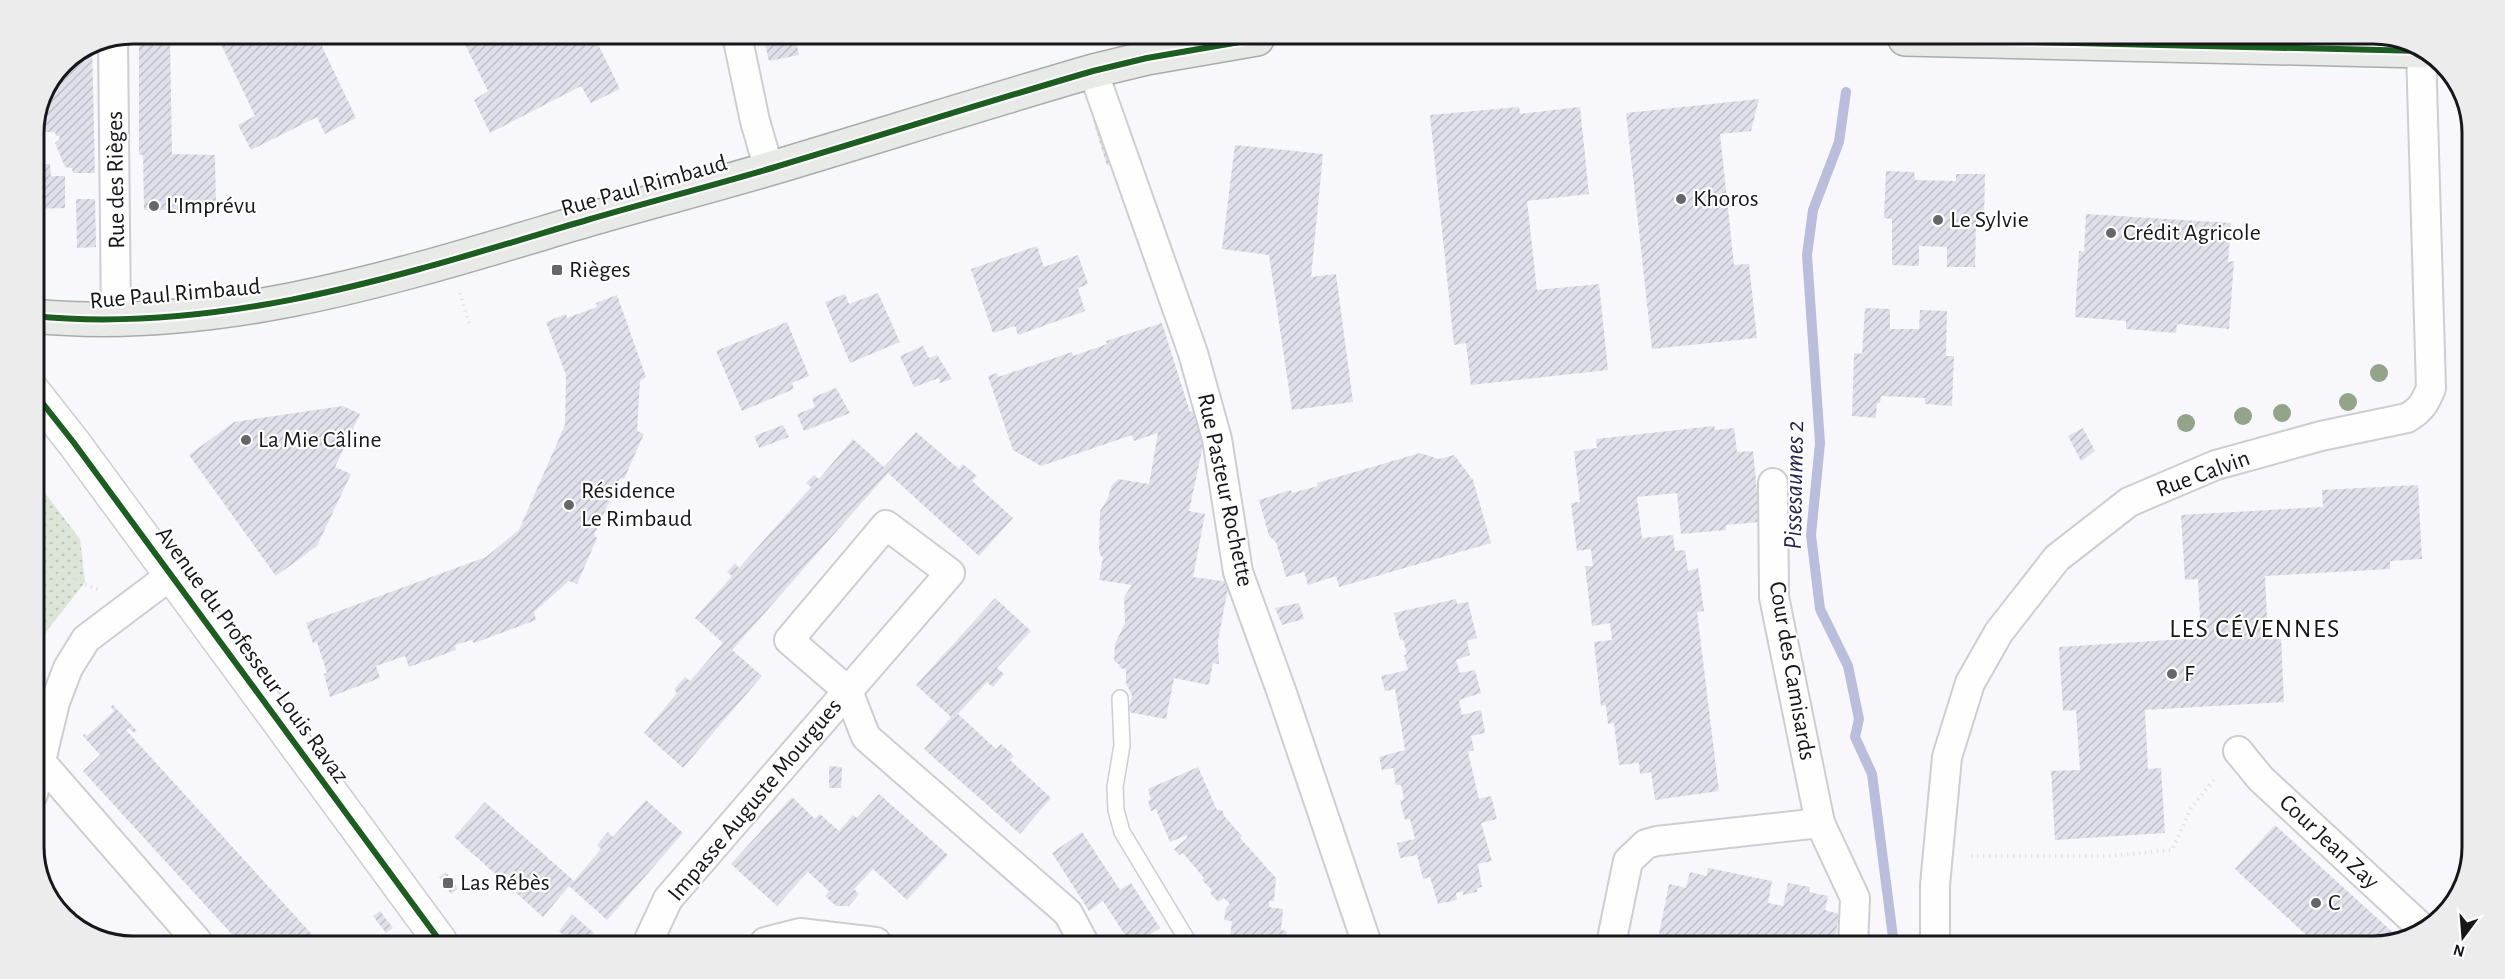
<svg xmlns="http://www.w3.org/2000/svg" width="2505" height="979" viewBox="0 0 2505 979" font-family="'Alegreya Sans',sans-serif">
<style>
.park{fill:url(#park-dots)}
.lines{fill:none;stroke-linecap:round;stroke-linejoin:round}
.stream{stroke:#bbbddc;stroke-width:10}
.building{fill:url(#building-hatch)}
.lane-casing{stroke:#cdced2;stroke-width:18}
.street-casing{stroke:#cdced2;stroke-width:32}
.secondary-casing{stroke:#cdced2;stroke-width:36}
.primary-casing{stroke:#a8ada8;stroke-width:36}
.path{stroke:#e3e3e6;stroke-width:4;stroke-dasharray:1.5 4.5;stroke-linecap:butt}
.lane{stroke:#fefeff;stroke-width:15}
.street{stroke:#fefeff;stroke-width:28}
.secondary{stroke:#fefeff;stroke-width:33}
.primary{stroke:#e8eae7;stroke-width:33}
.cycleway-casing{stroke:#fff;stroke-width:10}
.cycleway{stroke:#1b5e20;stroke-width:6}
.tree{fill:#93a488}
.poi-dot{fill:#65656a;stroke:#fff;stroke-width:2}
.labels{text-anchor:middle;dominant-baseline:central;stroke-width:4.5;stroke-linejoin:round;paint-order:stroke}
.street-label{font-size:24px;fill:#16161b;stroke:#fff}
.poi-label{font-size:24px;fill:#16161b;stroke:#fff;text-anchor:start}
.water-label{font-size:26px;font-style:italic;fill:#262357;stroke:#fff}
.neighbourhood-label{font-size:26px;letter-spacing:1.5px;fill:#16161b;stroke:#fff}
.rim{fill:none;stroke:#16161b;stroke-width:3}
</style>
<defs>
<pattern id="park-dots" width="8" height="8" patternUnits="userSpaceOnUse" patternTransform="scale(1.5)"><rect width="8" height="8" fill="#dce5d7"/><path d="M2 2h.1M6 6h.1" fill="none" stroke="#bcc4b8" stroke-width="1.8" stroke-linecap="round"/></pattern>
<pattern id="building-hatch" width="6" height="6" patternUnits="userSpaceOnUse" patternTransform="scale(1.5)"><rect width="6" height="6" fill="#e0e0eb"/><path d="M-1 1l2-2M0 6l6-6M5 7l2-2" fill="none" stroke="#bfbfc9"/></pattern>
</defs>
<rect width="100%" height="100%" fill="#f7f7fc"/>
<path class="park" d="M38,484l42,55 5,43 -52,67v-158z"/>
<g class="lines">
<path class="stream" d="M1846,92l-7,50 -26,68 -6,45 13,188 -9,92 9,74 28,57 11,53 -4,18 17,37 22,171"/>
</g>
<g class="building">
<path d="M139,40h31l2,114 43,1 1,55h-72l-1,-55h-4z"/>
<path d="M219,40h100l37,78 -31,16 -8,-17 -66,33 -13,-25 17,-9z"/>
<path d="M463,40h133l24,49 -29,14 -10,-17 -91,47 -16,-33 14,-9z"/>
<path d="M764,40h32l3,15 -30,6z"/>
<path d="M92,42l3,131h-22l-1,-5 -7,-1 -10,-24 4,-3 1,-4h-4l-1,-4h-17v-17l24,-53z"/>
<path d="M1759,99l-8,32 -31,3 14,131 15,-1 8,74 -105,11 -26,-236z"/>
<path d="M1519,107l1,7 60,-7 9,87 -62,7 10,89 62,-6 9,86 -137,15 -5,-42 -12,2 -24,-230z"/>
<path d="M1100,118l15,45 -8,3 -14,-46z"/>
<path d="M1235,145l88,9 -12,123 25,-3 17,128 -61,8 -23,-155 -47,-6z"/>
<path d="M33,164h17l1,12h14v32l-32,1z"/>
<path d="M1886,171l28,1 1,8 41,1v-7h29l-1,48 -8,-1 -1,46h-28v-20l-28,-1v20l-27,-1v-46l-8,-1z"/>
<path d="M76,199h19l1,48 -19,1z"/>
<path d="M2086,214l145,9 -3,39 6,-1 -5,68 -52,-5 -1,9 -50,-4v-8l-51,-4 4,-66 5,1z"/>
<path d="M1037,246l7,21 34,-12 10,29 -10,4 7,23 -67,24 -3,-9 -22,7 -22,-64z"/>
<path d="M878,293l22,49 -50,21 -25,-61 20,-8 4,10z"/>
<path d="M617,295l29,82 -6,4 -3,50 7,3 -20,45 -4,-1 -26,57 3,3 -20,46 -8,-3 -35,31 2,8 -62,23 -2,-3 -17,5 1,5 -47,17 -4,-11 -29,10 4,12 -50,19 -6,-23 3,-1 -10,-31 -4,1 -7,-20 180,-66 33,-27 46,-105 1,-50 -20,-53 20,-8 1,4 30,-11 -1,-4z"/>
<path d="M1865,308l25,1v20h29l1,-19 27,1 -1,45h8l-2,50 -27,-2v-6l-44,-2 -1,7h-3l-1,15 -24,-2 2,-63 8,1z"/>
<path d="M787,322l22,54 -17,7 2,6 -52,22 -26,-60z"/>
<path d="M1162,323l28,89 4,-1 10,30 -15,70 16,3 -12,63 36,5 -11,59 1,23 -6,-1 -4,22 -35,-7 -8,41 -38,-7 4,-16 -6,-13v-14l-7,-1 1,-3 -6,-4 1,-17 10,-21 -1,-26 8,-12 -33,-5 4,-23h-2l-2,-7 1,-39 7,-11 5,-15 6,-6 31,5 9,-51 -24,8 -2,-6 -91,31 -28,-16 -25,-74 9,-3 1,4 74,-25 1,4 34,-12 -1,-3z"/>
<path d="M923,346l6,12 8,-3 15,24 -12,4 -1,-5 -25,9 -14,-31z"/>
<path d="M836,388l14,25 -46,18 -7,-17 18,-7 -3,-9z"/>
<path d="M343,406l17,8 -25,53 16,7 -34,72 -41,30 -87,-121 45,-33z"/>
<path d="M783,425l6,12 -30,11 -5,-12z"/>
<path d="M1714,426l1,4 19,-2 3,24 16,-1 7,71 -34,3v5l-45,4 -4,-41 -40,4 5,41 31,-3 2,16 10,-1 3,21 10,-3 6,43 -7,1 22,179 -64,9 -4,-28 -11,2 -1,-11 -20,2 -5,-42 -6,1 -2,-19 -5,1 -7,-64 18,-2 -2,-17 -18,3 -7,-60h8l-2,-17 -14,2 -6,-48 9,-1 -6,-51 23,-3 -1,-9z"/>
<path d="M2083,428l12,23 -14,10 -13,-25z"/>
<path d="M916,432l43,37 4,-5 14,12 -5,5 41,37 -34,38 -91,-83 -156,177 30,26 -79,92 -39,-35 33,-40 -3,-4 11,-12 5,4 33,-38 -28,-25 37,-42 -5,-4 8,-9 4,5 72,-81 -5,-4 8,-8 5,4 34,-40 31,28z"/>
<path d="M1420,453l19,6 15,-4 19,25 18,63 -152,44 -3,-11 -28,9 -4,-13 -18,5 -10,-35 -7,-6 -10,-36 32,-10 1,3 26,-7 -1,-3z"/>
<path d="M2418,485l4,74 -32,2v8l-125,7 3,61 13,-1 3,66 -139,8 3,59 13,-1 4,65 -110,7 -4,-69 29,-1 -4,-60 -13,1 -4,-64 142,-9 -3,-59 -13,1 -4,-65 142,-8 -1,-17z"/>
<path d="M995,598l36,33 -34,37 7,6 -11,13 -6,-5 -29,32 38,35 5,-5 13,12 -4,4 41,38 -31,36 -96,-85 27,-32 -35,-32z"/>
<path d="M1456,599l1,5 11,-2 9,36 -10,3 3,14 -14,5 4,13 15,-3 6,23 -22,7 3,15 19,-5 4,23 -14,3 3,14 -6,2 11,47 12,-3 6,23 -16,4 11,38 -14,3 4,23 -5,1v4l-14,3v-4l-7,2 1,7 -19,4 -8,-27 -7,2 -6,-24 -17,3 -3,-15 18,-4 -5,-20 -5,1 -5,-19 4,-2 -3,-14h-5l-3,-17 -11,2 -3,-13 26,-7 -10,-61 -10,2 -4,-15 27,-6 -4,-15 3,-1 -4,-15 -3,1 -6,-27z"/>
<path d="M1299,603l5,16 -22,6 -7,-17z"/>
<path d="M113,705l24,26 -3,2 -5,-5 -3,2 192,211h-80l-155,-170 17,-16 -17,-19 1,-2 3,2 27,-25 -3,-4z"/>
<path d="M829,766l13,1 -1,21h-12z"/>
<path d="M1198,767l19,43h5l3,7 17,19 -2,2 36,40 -2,23h-5v6l14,2 -2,21 6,1 -2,12h-61l1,-6 5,1 2,-17 -8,-1 2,-12 4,-4 -6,-6 -6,4 -8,-9 2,-3 -10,-10 2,-2 -21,-25 -4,2 -5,-6 13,-11v-3l-17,7 -14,-33 -5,2 -3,-10 3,-2 -3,-10z"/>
<path d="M879,794l69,61 -41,45 -34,-31 -19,20 5,5 -10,12h-13l-11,-10 4,-5 -21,-19 -31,34 -46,-42 61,-67 23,22 5,-5 19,17 14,-16 4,3z"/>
<path d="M646,800l37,33 -76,87 -38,-34 -26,31 -89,-80 31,-35 89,79 27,-32 -4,-4 11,-13 5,5z"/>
<path d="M2275,825l48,44 75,68 -25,9h-55l-83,-77z"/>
<path d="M1082,832l38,58 11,-7 29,45 -23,15h-7l-27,-42 -14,10 -37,-58z"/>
<path d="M1708,868l64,13 -4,22 15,3 5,-23 22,4 -1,5 19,4 -3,14 14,4 -5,31 -177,-1 12,-60 17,4 4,-16 17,4z"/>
<path d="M446,872l12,17 -7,5 -12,-17z"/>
<path d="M380,911l13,17 -7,5 -13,-17z"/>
<path d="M572,914l22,19 -8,9h-15l-12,-11z"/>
</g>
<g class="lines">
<defs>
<path id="lane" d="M1120,698l2,47 -7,42 1,23 6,22 67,111"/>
<g id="street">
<path d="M113,40l3,279"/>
<path d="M738,40l17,81 14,48"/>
<path d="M1093,71l100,282 24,86 21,133 44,121 85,251"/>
<path d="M2238,751l23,28 162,150"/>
<path d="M41,762l156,179"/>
<path d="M33,794l22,-92 13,-34 18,-29 85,-64"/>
<path d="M1820,823l35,75 -2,47"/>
<path d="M648,942l20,-43 282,-326 -64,-48 -97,115 59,51 18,46 202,176 16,30"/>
<path d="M765,942l35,-9 76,9"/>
<path d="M1611,944l17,-83 18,-17 11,-3 163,-18 -46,-226 -1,-114"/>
<path d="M1935,945v-60l12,-128 23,-74 29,-51 58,-74 72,-56 87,-37 105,-29 86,-18c14,-8 18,-15 24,-30l-10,-337"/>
</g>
<path id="secondary" d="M33,391l41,52 366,498"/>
<g id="primary">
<path d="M1905,39l517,12"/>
<path d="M33,316c190,19 375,-43 554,-96 62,-18 124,-34 185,-52 107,-32 214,-66 321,-97l54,-13 110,-19"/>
</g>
</defs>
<use href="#lane" class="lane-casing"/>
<use href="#street" class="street-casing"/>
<use href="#secondary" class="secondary-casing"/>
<use href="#primary" class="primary-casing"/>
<g class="path">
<path d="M460,293l9,30"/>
<path d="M33,574l34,2 31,14"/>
<path d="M1971,856h138l63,-6 19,-42 25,-31"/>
</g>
<use href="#lane" class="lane"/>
<use href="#street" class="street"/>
<use href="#secondary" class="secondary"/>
<use href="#primary" class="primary"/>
<defs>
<g id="cycleway">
<path d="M1905,39l517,12"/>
<path d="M33,316c190,19 375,-43 554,-96 62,-18 124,-34 185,-52 107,-32 214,-66 321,-97l54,-13 110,-19"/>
<path d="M33,391l41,52 366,498"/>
</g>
</defs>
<use href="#cycleway" class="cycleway-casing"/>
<use href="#cycleway" class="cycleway"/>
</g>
<g class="tree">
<circle cx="2379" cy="373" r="9"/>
<circle cx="2348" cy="402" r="9"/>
<circle cx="2282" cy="413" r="9"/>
<circle cx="2243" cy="416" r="9"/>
<circle cx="2186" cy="423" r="9"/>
</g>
<g class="poi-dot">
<circle cx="1681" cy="199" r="6"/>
<circle cx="154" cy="206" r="6"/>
<circle cx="1938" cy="220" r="6"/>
<circle cx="2111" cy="233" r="6"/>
<rect x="551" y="264" width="12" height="12" rx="3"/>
<circle cx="246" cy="440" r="6"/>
<circle cx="569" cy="505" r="6"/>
<circle cx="2172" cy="674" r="6"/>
<rect x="442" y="877" width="12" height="12" rx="3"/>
<circle cx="2316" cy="903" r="6"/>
</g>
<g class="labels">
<g class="street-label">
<text transform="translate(116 180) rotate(-91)">Rue des Rièges</text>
<text transform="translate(644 186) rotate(-16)">Rue Paul Rimbaud</text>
<text transform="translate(175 294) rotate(-5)">Rue Paul Rimbaud</text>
<text transform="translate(2203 474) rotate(-20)">Rue Calvin</text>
<text transform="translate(1225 490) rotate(78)">Rue Pasteur Rochette</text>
<text transform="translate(252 655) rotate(54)">Avenue du Professeur Louis Ravaz</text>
<text transform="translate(1792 671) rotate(80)">Cour des Camisards</text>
<text transform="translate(755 800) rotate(-50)">Impasse Auguste Mourgues</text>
<text transform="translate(2329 842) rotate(43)">Cour Jean Zay</text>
</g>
<g class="poi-label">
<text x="1693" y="199">Khoros</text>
<text x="166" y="206">L'Imprévu</text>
<text x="1950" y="220">Le Sylvie</text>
<text x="2123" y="233">Crédit Agricole</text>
<text x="569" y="270">Rièges</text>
<text x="258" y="440">La Mie Câline</text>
<text x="581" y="491">Résidence<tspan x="581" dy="28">Le Rimbaud</tspan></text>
<text x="2184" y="674">F</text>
<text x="460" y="883">Las Rébès</text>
<text x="2328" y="903">C</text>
</g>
<g class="water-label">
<text transform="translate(1794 485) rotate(-89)">Pissesaumes 2</text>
</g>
<g class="neighbourhood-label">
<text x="2255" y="629">LES CÉVENNES</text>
</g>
</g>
<path d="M0 0H2505V979H0ZM133 44H2373A89 89 0 0 1 2462 133V847A89 89 0 0 1 2373 936H133A89 89 0 0 1 44 847V133A89 89 0 0 1 133 44Z" fill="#ececed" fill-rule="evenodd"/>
<path class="rim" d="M133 44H2373A89 89 0 0 1 2462 133V847A89 89 0 0 1 2373 936H133A89 89 0 0 1 44 847V133A89 89 0 0 1 133 44Z"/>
<g transform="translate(2463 937) rotate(196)" stroke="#ffffff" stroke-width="4.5" paint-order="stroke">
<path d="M0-4.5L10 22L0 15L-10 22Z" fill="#16161b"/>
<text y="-9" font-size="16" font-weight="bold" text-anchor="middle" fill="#16161b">N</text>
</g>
</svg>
